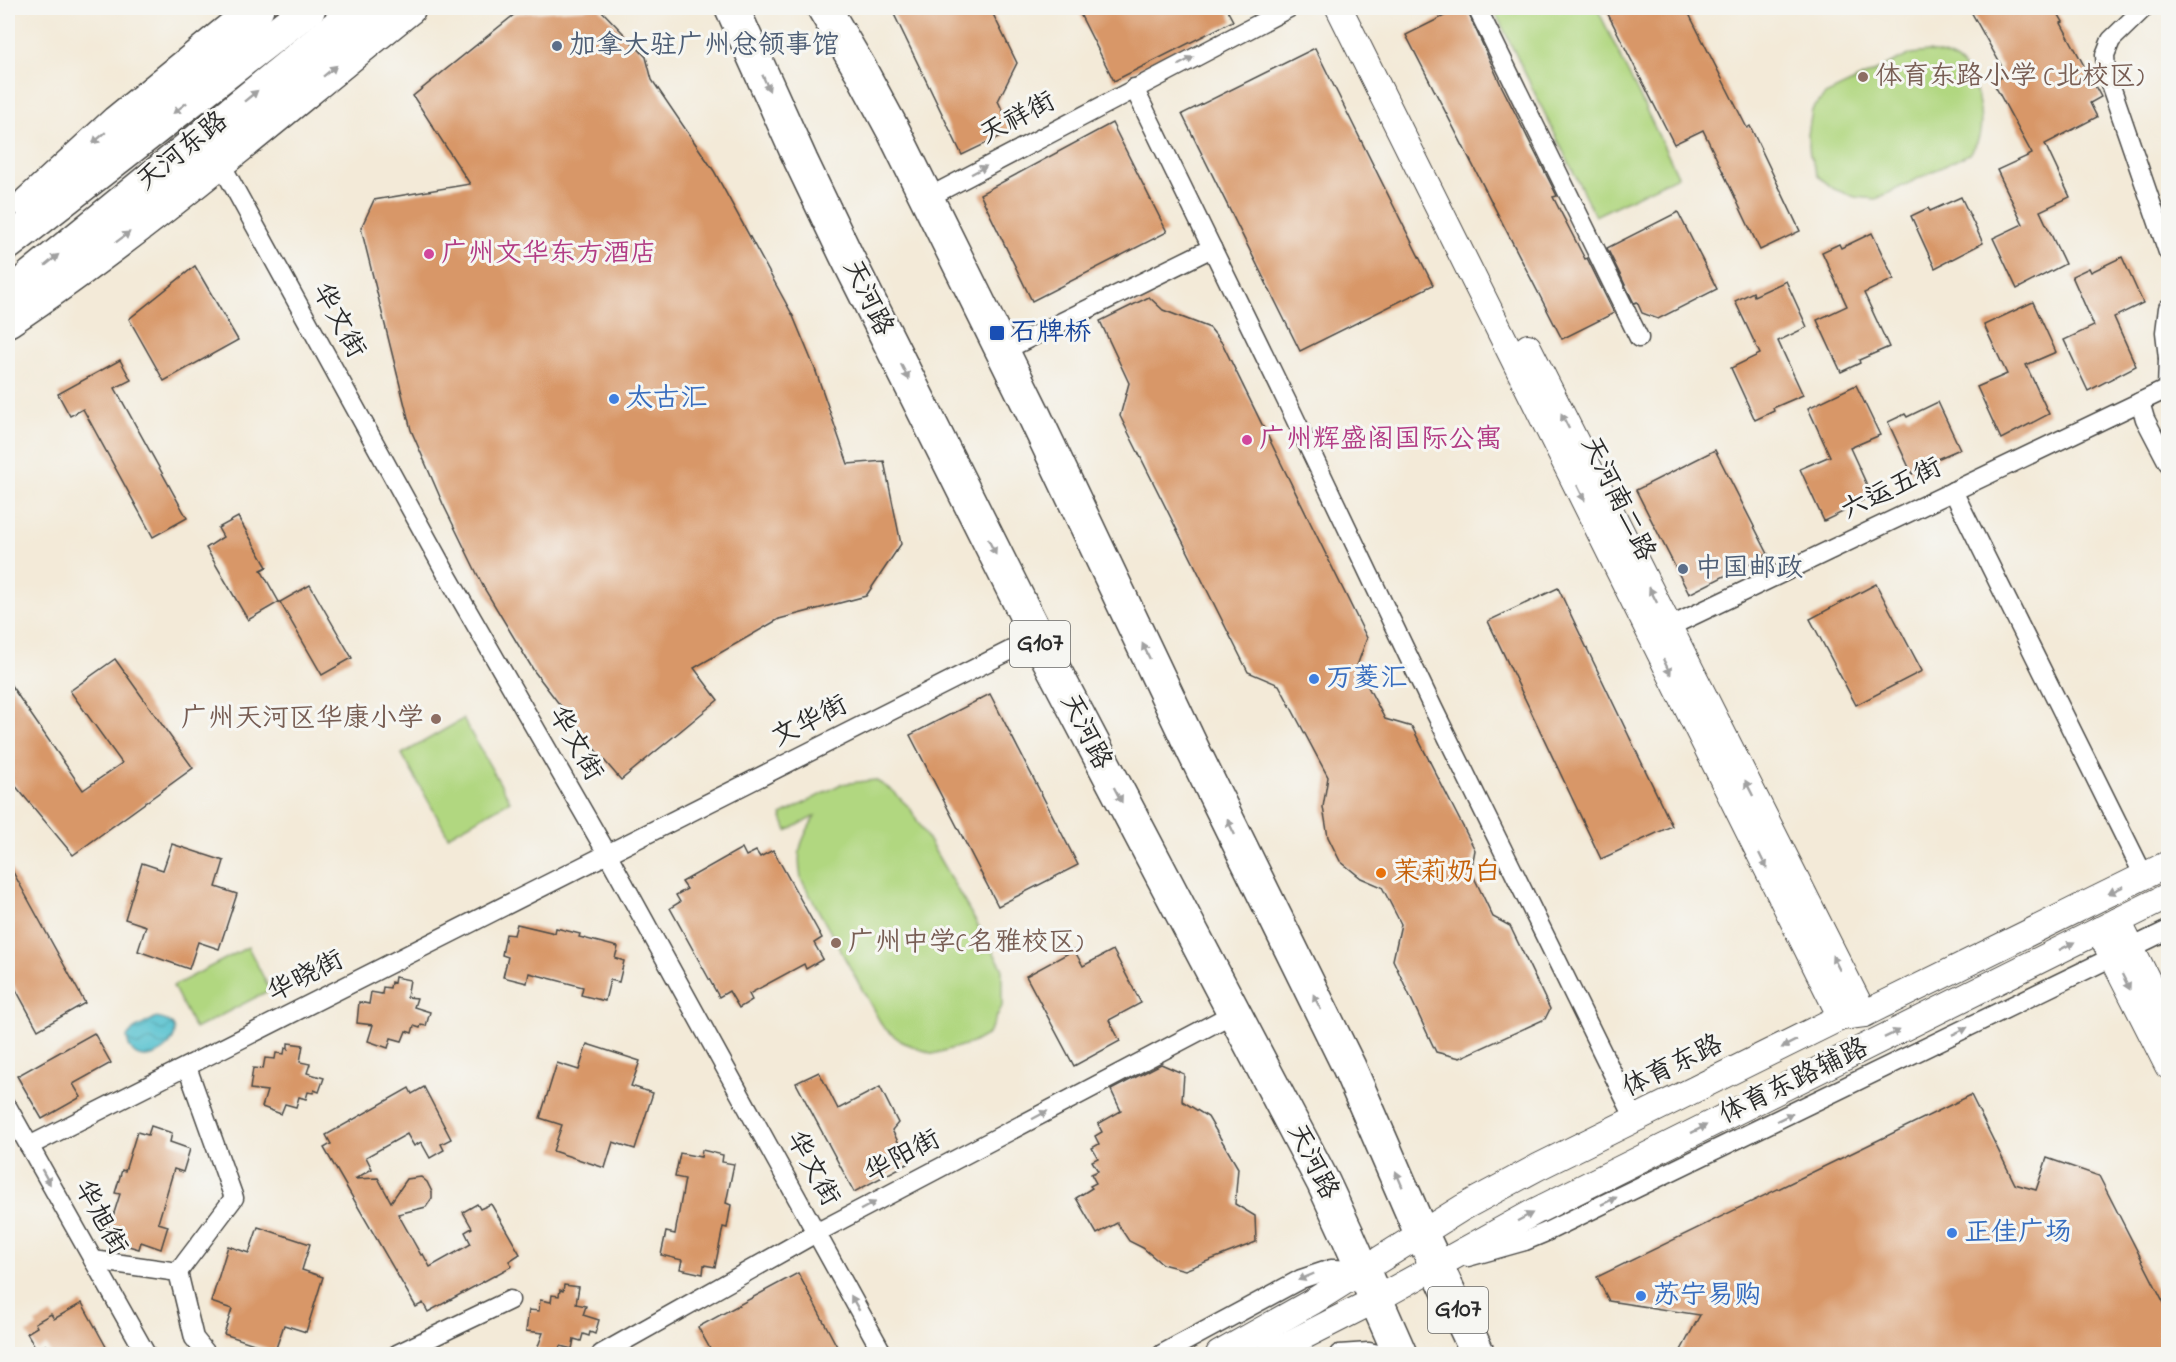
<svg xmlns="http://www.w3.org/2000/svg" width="2176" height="1362" viewBox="0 0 2176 1362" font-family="'Indie Flower','LXGW WenKai TC',sans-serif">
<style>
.green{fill:#b1d780;stroke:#6e8156;stroke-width:1.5}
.water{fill:url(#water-waves);stroke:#40767d;stroke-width:1.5}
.building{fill:#d89768}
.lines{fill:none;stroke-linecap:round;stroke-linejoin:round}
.street-casing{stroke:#494845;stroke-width:21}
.secondary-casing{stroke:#494845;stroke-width:28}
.highway-casing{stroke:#494845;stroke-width:36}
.street{stroke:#fff;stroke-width:18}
.secondary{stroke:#fff;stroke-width:26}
.highway{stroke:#fff;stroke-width:33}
.oneway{fill:#a0a0a0}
.service-dot{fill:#5c6f8a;stroke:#f6f6f2;stroke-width:2}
.education-dot{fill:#8d6e63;stroke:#f6f6f2;stroke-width:2}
.hotel-dot{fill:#d1479c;stroke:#f6f6f2;stroke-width:2}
.transit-dot{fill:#1a4fb4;stroke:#f6f6f2;stroke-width:2}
.shop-dot{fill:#3f7fe0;stroke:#f6f6f2;stroke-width:2}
.food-dot{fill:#e8710a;stroke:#f6f6f2;stroke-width:2}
.labels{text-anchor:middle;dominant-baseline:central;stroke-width:6;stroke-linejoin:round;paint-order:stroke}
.shield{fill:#f6f6f2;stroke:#686867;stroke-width:1.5}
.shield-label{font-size:26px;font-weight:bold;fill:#2b2b2b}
.service-label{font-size:27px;fill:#4e5e75;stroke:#f6f6f2;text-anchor:start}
.education-label{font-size:27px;fill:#785e54;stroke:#f6f6f2;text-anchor:start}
.street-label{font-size:27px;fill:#2b2b2b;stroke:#f6f6f2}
.hotel-label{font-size:27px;fill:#b23c85;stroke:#f6f6f2;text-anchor:start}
.transit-label{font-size:27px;fill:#164399;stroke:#f6f6f2;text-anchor:start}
.shop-label{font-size:27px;fill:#366cbe;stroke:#f6f6f2;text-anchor:start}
.food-label{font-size:27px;fill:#c56008;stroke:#f6f6f2;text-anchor:start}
</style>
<defs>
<pattern id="water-waves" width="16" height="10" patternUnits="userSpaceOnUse" patternTransform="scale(1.5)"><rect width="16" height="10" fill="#55c1cf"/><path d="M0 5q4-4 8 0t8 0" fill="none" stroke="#479da8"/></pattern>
</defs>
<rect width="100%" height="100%" fill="#f6f6f2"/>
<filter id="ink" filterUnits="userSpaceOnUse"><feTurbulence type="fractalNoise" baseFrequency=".0167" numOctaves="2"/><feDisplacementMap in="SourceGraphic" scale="12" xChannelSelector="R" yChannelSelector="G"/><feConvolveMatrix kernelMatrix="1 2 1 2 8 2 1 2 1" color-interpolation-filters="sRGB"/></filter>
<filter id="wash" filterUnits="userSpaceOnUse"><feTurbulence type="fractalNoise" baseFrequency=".008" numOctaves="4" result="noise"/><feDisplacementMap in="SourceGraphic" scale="24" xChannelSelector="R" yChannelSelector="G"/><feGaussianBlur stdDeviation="1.35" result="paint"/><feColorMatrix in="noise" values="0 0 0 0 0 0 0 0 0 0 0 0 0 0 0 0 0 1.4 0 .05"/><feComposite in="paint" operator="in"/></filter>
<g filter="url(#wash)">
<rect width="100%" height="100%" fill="#f3ead8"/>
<g class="green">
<path d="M1493,8h104l81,168 -83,40z"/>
<path d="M1928,52c10,1 19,3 27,8 21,13 32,60 22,82 -2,4 -6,8 -8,12l-93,45 -21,-2 -21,-8 -16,-13 -8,-20 -2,-21 4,-25 13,-15 86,-41z"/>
<path d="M463,719l47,82 -62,35 -46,-82z"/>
<path d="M875,780l15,9 20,19 92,159v39l-14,28 -16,9 -39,11 -31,-12 -19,-15 -82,-148c-5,-30 0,-38 14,-63l-28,15 -6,-16 60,-31z"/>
<path d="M248,947l22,43 -75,39 -22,-43z"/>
</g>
<path class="water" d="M155,1018c55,6 -21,71 -28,19l7,-8z"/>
<g id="blocks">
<g class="building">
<path d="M599,8l47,49 6,23 62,91 79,145 22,53 33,95 36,-3 17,83 -35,52 -87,23 -85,49 24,32 -97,80 -36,-42 -51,-67 -50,-83 -41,-84 -32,-74 -50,-202 13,-28 96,-16 -57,-88 102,-82z"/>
<path d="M891,8h99l27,55 -19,38 14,30 -50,24z"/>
<path d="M1077,8h149l7,13 -119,60z"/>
<path d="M1460,8h6l35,77 56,111 -4,1 32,62 2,-1 27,55 -52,26 -156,-304z"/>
<path d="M1616,8h70l61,120 3,-2 50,105 -40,19 -57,-120 -29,14 -67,-132z"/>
<path d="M1969,8h86l8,14 -2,1 40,74 -11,6 7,14 -52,27 25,53 -30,14 25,53 -48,25 -24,-51 30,-14 -26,-54 35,-16 -39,-72 11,-6 -4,-8 2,-1z"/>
<path d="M1315,48l118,237 -133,66 -118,-237z"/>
<path d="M1112,123l55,109 -135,69 -52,-107z"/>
<path d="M1961,197l22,46 -48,25 -24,-52 17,-8 2,3z"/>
<path d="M1678,212l39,77 -59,30 -16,-6 -5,-11 -3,1 -27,-55z"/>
<path d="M1872,233l22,46 -30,14 25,54 -30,13 1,3 -19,9 -24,-52 30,-14 -25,-54 17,-8 2,4z"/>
<path d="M2122,257l21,46 -29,14 22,49 -48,25 -24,-51 30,-14 -22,-50 17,-8 2,4z"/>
<path d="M195,266l43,74 -74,41 -35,-62z"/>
<path d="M1786,281l21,46 -29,14 25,54 -30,13 1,3 -19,9 -24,-52 29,-14 -25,-53 18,-9 1,4z"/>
<path d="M1149,297l14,13 47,18 12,15 145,295 -10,28 28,53 27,8 63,123 -4,21 22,46 17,9 40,83 -5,10 -85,39 -24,-6 -43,-92 8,-36 -19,-37 -21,-9 -21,-17 -12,-24 -5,-30 5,-30 -49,-92 -31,-13 -128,-256 9,-33 -29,-62z"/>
<path d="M2033,302l23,50 -30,13 23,49 -48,25 -24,-52 30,-13 -23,-49z"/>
<path d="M120,360l11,20 -16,8 72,130 -34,19 -70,-128 -13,7 -12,-22z"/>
<path d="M1856,385l24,50 -30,13 22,48 -30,14 1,2 -19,9 -24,-52 30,-13 -22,-48z"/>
<path d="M1938,402l22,47 -30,13 1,3 -19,9 -24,-52 17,-8 2,3z"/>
<path d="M1715,450l53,104 -79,40 -53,-104z"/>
<path d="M238,517l29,50 -6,3 18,32 -31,18 -42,-72 17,-11 -5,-9z"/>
<path d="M1876,584l46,87 -66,34 -46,-86z"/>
<path d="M310,585l42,73 -30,17 -42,-73z"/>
<path d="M1558,588l114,238 -71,33 -113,-238z"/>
<path d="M115,659l78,109 -120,87 -65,-78v-96l75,109 39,-27 -52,-72z"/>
<path d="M990,694l88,171 -80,41 -88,-171z"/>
<path d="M172,844l52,17 -8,26 21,7 -18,55 -21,-7 -9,27 -51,-18 8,-25 -21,-7 17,-56 21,7z"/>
<path d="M742,848l4,8 10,-5 4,6 13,-7 49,88 -8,5 9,16 -17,10 -2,-5 -55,30 3,6 -13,8 -10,-17 -10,6 -49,-89 10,-6 -4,-7 11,-6 -5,-7z"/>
<path d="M8,863l77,140 -47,27 -30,-55z"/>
<path d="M517,924l38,9 1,-5 24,6 -1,3 39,10 -3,11 9,3 -5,21 -9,-2 -5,21 -24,-6 2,-8 -54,-14 -2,10 -24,-6 5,-20 -6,-2 4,-21 8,1z"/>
<path d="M1074,950l9,16 30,-16 28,53 -32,17 11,21 -46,25 -48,-90z"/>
<path d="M395,977l15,3 -3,17 10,1 -3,9 16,5 -4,14 -5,-1 -1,3 -6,-2 -2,7 -6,-2 -4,10 -11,-3 -3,10 -20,-7 5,-16 -16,-2 2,-21 10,2 2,-12 11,2 1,-7 7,1 1,-6 3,1z"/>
<path d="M94,1033l17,30 -38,21 8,13 -39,22 -25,-43z"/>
<path d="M288,1043l15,2 -3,17 10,2 -3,9 17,5 -5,14 -5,-2 -1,3 -5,-1 -2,7 -7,-2 -3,10 -11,-3 -4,10 -19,-7 5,-16 -17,-2 3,-21 10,1 2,-11 10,1 1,-6 8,1 1,-6 3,1z"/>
<path d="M587,1044l53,17 -9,25 22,7 -18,56 -22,-7 -8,26 -52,-17 9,-26 -22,-7 17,-55 22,7z"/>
<path d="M1161,1064l23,10 -2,27 26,16 30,51 -3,36 20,12 1,26 -71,28 -23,-6 -19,-16 -14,-7 -12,-18 -20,11 -21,-36 16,-10 -2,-2 6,-3 -5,-9 7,-3 -6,-10 6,-3 -6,-10 7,-4 -4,-8 7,-4 -4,-8 23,-13 -10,-21z"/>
<path d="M819,1072l19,37 42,-22 18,36 -6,7 17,33 -55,29 -58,-109z"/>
<path d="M424,1087l27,52 -10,5 3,6 -14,8 -9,-16 -7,4 -7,-12 -41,23 6,12 -17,10 23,-1 13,24 16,-23 14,-2 6,5 5,10v6l-6,9 -28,7 23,41 2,-1 7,13 41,-23 -6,-12 7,-4 -9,-16 14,-8 3,5 11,-5 29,50 -11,7 3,5 -84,46 -5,-9 -7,4 -92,-159 7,-4 -5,-9 83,-47 3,6z"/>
<path d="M1971,1095l44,89 21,6 11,-32 52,18 70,137v41h-490l21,-39 -91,-14 -12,-24z"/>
<path d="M151,1126l21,7 -2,9 20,7 -7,23 -9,-3 -16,54 10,3 -7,23 -20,-7 -2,7 -21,-6 2,-7 -12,-4 12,-38 -5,-1 7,-23 3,1 12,-39 11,3z"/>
<path d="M702,1150l21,5 -1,7 12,2 -8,39 5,2 -4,23 -4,-1 -8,40 -11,-2 -1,9 -23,-5 2,-9 -21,-5 5,-23 9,2 10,-55 -10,-2 5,-24 21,4z"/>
<path d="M258,1227l52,17 -8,26 21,7 -17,55 -22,-7 -9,26 -51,-17 8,-25 -21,-7 17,-56 21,7z"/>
<path d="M798,1273l43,81h-128l-15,-27z"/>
<path d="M564,1285l15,2 -3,17 10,2 -3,9 16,5 -4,14 -5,-2 -1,4 -6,-2 -2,7 -7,-2 -2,10 -12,-3 -3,8h-3l-17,-5 6,-16 -17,-2 3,-21 10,1 1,-11 11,2 1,-7 7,1 1,-6 3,1z"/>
<path d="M82,1303l28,51h-59l-5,-9 -9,5 -10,-17 10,-6 -2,-4 16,-9 3,5z"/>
</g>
</g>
</g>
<g filter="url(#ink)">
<use href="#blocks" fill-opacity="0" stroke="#494845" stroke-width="1.5"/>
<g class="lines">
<defs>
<g id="street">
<path d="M1477,8l162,330"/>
<path d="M2144,8l-33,32 -6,15 1,17 62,180"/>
<path d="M1134,88l155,318 144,302 202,411"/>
<path d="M220,162l227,413 161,280 275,499"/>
<path d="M927,198l362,-190"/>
<path d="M2168,308l-3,24 3,26"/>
<path d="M1003,351l209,-103"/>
<path d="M2140,402l5,17 23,44"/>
<path d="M1953,491l191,385"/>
<path d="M1669,627l498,-238 1,-30"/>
<path d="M8,1108l138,246"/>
<path d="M29,1146l1008,-509"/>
<path d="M1468,1257l57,-16 19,-8 624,-303"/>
<path d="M93,1260l85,12 16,66 13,16"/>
<path d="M178,1272l56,-74 -47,-131"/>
<path d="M397,1354l113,-54"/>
<path d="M601,1354l215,-121 418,-220"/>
<path d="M1162,1354l139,-75 30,-10 32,1"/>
<path d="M1339,1354l30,-2 9,2"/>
</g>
<g id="secondary">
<path d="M1339,8l502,1009"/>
<path d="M1528,347l336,667"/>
<path d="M2118,921l50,101"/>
<path d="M2099,930l69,136"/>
<path d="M1219,1354l93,-52 150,-94 76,-41 303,-150 23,-3 304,-150"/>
<path d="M1269,1354l106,-54 161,-89 632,-315"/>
</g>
<g id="highway">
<path d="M732,8l69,153 45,94 191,382 286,545 25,54 52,118"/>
<path d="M824,8l36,61 34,63 139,281 160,337 156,317 72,166 57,121"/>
<path d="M29,203l88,-81 140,-114"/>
<path d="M8,243l301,-235"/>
<path d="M8,298l25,-23 327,-267"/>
<path d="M8,320c141,-94 269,-207 401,-312"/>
</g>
</defs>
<use href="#street" class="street-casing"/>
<use href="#secondary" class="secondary-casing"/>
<use href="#highway" class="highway-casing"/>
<use href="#street" class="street"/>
<use href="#secondary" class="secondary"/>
<use href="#highway" class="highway"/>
</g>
<defs><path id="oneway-solid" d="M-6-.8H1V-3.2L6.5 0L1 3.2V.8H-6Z" transform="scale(1.5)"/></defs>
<g class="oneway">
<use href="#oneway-solid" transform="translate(1186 61) rotate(-28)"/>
<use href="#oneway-solid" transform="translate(330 71) rotate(-39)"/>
<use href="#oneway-solid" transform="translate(766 83) rotate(66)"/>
<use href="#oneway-solid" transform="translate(251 96) rotate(-39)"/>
<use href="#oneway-solid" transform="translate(180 108) rotate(142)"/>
<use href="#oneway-solid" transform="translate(99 138) rotate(139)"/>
<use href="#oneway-solid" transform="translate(979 170) rotate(-28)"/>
<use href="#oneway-solid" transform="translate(123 237) rotate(-37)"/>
<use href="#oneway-solid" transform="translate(52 260) rotate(-39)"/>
<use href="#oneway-solid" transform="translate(905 372) rotate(63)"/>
<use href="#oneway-solid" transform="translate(1565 421) rotate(-117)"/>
<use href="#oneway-solid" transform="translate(1581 493) rotate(64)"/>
<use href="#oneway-solid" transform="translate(992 547) rotate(63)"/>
<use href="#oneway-solid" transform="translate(1653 595) rotate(-117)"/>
<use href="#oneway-solid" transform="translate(1146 651) rotate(-116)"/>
<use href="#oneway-solid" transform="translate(1667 667) rotate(64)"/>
<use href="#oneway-solid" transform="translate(1749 788) rotate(-117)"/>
<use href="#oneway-solid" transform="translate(1118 795) rotate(62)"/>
<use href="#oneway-solid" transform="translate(1231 827) rotate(-116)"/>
<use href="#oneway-solid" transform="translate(1763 861) rotate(64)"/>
<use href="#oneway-solid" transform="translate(2116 890) rotate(154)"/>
<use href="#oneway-solid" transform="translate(2067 946) rotate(-27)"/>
<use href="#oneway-solid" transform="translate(1836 963) rotate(-117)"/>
<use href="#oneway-solid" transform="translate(2126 982) rotate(63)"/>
<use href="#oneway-solid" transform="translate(1317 1002) rotate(-116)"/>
<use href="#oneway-solid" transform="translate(1960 1031) rotate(-26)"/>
<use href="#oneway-solid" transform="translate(1892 1034) rotate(-26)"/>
<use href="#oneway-solid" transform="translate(1789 1044) rotate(153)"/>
<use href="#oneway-solid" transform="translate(1040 1115) rotate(-28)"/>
<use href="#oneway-solid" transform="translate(1785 1117) rotate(-26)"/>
<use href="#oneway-solid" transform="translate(1699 1129) rotate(-27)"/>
<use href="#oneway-solid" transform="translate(46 1177) rotate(61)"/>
<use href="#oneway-solid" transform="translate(1399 1179) rotate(-113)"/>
<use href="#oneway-solid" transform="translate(1609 1201) rotate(-26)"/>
<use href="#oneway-solid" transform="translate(868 1206) rotate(-28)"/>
<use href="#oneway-solid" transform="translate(1525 1217) rotate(-28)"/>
<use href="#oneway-solid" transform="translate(1306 1277) rotate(157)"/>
<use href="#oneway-solid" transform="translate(855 1303) rotate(-119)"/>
</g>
</g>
<g class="service-dot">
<circle cx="557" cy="46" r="6"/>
<circle cx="1683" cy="569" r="6"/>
</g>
<g class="education-dot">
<circle cx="1863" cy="77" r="6"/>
<circle cx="436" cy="719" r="6"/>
<circle cx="836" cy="943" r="6"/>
</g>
<g class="hotel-dot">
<circle cx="429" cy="254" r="6"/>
<circle cx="1247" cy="440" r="6"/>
</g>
<rect class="transit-dot" x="989" y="325" width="16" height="16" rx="3"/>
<g class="shop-dot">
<circle cx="614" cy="399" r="6"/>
<circle cx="1314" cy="679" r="6"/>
<circle cx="1952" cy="1233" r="6"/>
<circle cx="1641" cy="1296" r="6"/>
</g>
<circle class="food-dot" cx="1381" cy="873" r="6"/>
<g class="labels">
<g class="shield">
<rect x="1010" y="621" width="60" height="46" rx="4.5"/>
<rect x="1428" y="1287" width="60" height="46" rx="4.5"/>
</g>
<g class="shield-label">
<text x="1040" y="644">G107</text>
<text x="1458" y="1310">G107</text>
</g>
<g class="service-label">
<text x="569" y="46">加拿大驻广州总领事馆</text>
<text x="1695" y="569">中国邮政</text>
</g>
<g class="education-label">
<text x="1875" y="77">体育东路小学 (北校区)</text>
<text x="424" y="719" text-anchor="end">广州天河区华康小学</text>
<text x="848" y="943">广州中学(名雅校区)</text>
</g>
<g class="street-label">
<text transform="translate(1018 119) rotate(-28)">天祥街</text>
<text transform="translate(183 152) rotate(-39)">天河东路</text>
<text transform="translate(867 298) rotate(64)">天河路</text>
<text transform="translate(338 321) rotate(61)">华文街</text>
<text transform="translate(1892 490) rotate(-26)">六运五街</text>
<text transform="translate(1617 499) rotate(64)">天河南二路</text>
<text transform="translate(810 722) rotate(-27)">文华街</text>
<text transform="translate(1085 732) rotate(63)">天河路</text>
<text transform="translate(575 744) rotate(60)">华文街</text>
<text transform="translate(306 977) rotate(-27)">华晓街</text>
<text transform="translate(1673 1067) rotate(-26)">体育东路</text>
<text transform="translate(1794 1082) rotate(-26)">体育东路辅路</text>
<text transform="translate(903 1157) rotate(-28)">华阳街</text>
<text transform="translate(1312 1162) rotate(63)">天河路</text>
<text transform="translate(812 1169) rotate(61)">华文街</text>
<text transform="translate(100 1218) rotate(61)">华旭街</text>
</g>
<g class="hotel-label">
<text x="441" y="254">广州文华东方酒店</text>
<text x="1259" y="440">广州辉盛阁国际公寓</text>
</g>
<g class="transit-label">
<text x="1010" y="333">石牌桥</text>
</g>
<g class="shop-label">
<text x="626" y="399">太古汇</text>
<text x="1326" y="679">万菱汇</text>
<text x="1964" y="1233">正佳广场</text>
<text x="1653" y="1296">苏宁易购</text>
</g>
<g class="food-label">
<text x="1393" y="873">茉莉奶白</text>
</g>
</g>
<rect width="2176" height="1362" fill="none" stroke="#f6f6f2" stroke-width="30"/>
</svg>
